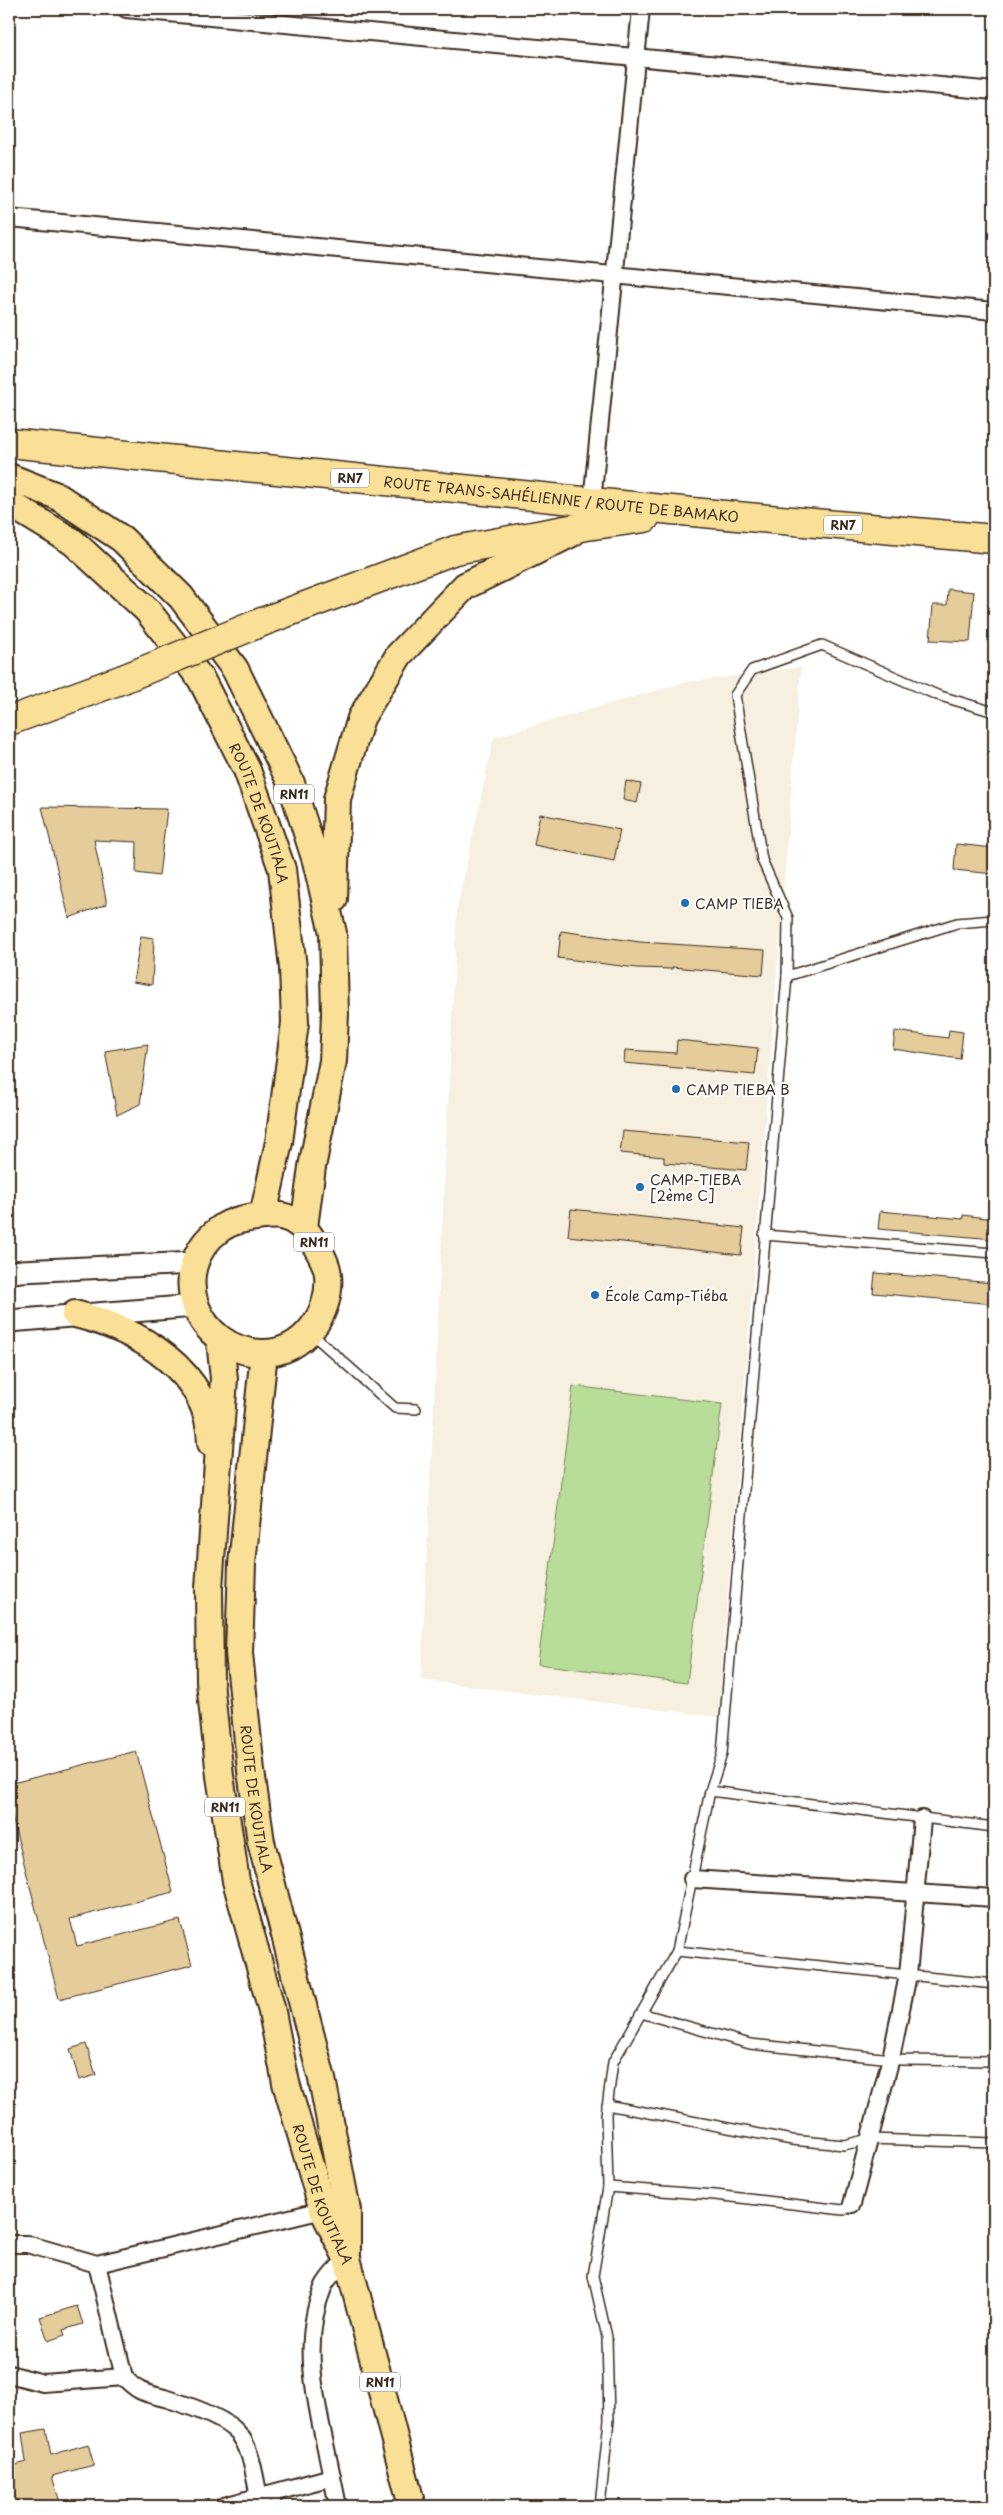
<svg xmlns="http://www.w3.org/2000/svg" width="1003" height="2515" viewBox="0 0 1003 2515" font-family="'Playpen Sans',sans-serif">
<style>
.built{fill:#f7f0e1}
.green{fill:#b8dd98;stroke:#7a845b}
.building{fill:#e4cc9b;stroke:#3b2a1e}
.lines{fill:none;stroke-linecap:round;stroke-linejoin:round}
.service-casing{stroke:#3b2a1e;stroke-width:12}
.minor-casing{stroke:#3b2a1e;stroke-width:20}
.tertiary-casing{stroke:#3b2a1e;stroke-width:25}
.primary-casing{stroke:#3b2a1e;stroke-width:30}
.trunk-casing{stroke:#3b2a1e;stroke-width:31}
.service{stroke:#fff;stroke-width:9}
.minor{stroke:#fff;stroke-width:16}
.tertiary{stroke:#fff;stroke-width:21}
.primary{stroke:#fadf96;stroke-width:26}
.trunk{stroke:#fadf96;stroke-width:28}
.trunk-bridge-casing{stroke:#3b2a1e;stroke-width:31;stroke-linecap:butt}
.trunk-bridge{stroke:#fadf96;stroke-width:28}
.poi-dot{fill:#1f6fb2;stroke:#fff;stroke-width:2}
.labels{text-anchor:middle;dominant-baseline:central;stroke-width:4;stroke-linejoin:round;paint-order:stroke}
.shield{fill:#fff;stroke:#766a62;stroke-width:1}
.shield-label{font-size:12px;font-weight:bold;fill:#3b2a1e}
.street-label{font-size:14px;fill:#3b2a1e;stroke:#fff}
.poi-label{font-size:14px;fill:#3b2a1e;stroke:#fff;text-anchor:start}
</style>
<rect width="100%" height="100%" fill="#fff"/>
<filter id="ink" filterUnits="userSpaceOnUse"><feTurbulence type="fractalNoise" baseFrequency=".02" numOctaves="2"/><feDisplacementMap in="SourceGraphic" scale="10" xChannelSelector="R" yChannelSelector="G"/><feConvolveMatrix kernelMatrix="1 2 1 2 8 2 1 2 1" color-interpolation-filters="sRGB"/></filter>
<g filter="url(#ink)">
<path class="built" d="M801,667l-83,1050 -297,-37 36,-771 37,-172 188,-54z"/>
<path class="green" d="M573,1386l149,18 -35,279 -149,-19z"/>
<g class="building">
<path d="M948,589l26,3 -4,50 -40,-2 3,-35h14z"/>
<path d="M626,781l15,3 -4,19 -14,-3z"/>
<path d="M42,807l125,2 -8,67 -23,-3 1,-31 -43,-2 13,64 -38,14z"/>
<path d="M540,814l80,16 -6,31 -80,-16z"/>
<path d="M956,844l38,4v26l-40,-4z"/>
<path d="M561,931l79,11 125,8 -2,25 -91,-8v2l-35,-1 -79,-10z"/>
<path d="M141,936l13,2 -2,47 -19,-3z"/>
<path d="M949,1030l14,2 -3,27 -67,-10 2,-18 53,7z"/>
<path d="M677,1040l81,8 -3,27 -131,-12 1,-13 51,3z"/>
<path d="M148,1044l-8,60 -23,11 -12,-64z"/>
<path d="M623,1131l126,11 -3,28 -82,-7v-6l-44,-4z"/>
<path d="M571,1209l173,19 -3,27 -173,-19z"/>
<path d="M880,1211l83,8v-4l31,4v20l-116,-10z"/>
<path d="M875,1273l119,10v21l-121,-11z"/>
<path d="M136,1751l37,141 -103,27 7,27 103,-26 12,45 -133,34 -50,-194v-21z"/>
<path d="M86,2044l10,31 -17,5 -9,-31z"/>
<path d="M77,2306l6,18 -20,6 2,5 -17,6 -8,-24z"/>
<path d="M46,2429l5,26 37,-11 6,21 -42,11 9,30h-43l-9,-31v-8l17,-5 -4,-29z"/>
</g>
<g class="lines">
<defs>
<g id="service">
<path d="M787,976l170,-53 37,-3"/>
<path d="M764,1235l230,18"/>
<path d="M311,1333l84,75 21,1"/>
<path d="M710,1791l284,36"/>
<path d="M677,1951l317,33"/>
<path d="M641,2013l109,31 151,16 93,1"/>
<path d="M607,2105l185,35 52,5 25,-6 125,4"/>
<path d="M608,2187l107,8 128,15 9,-6"/>
<path d="M274,2494l3,12"/>
<path d="M600,2506l9,-86 -2,-83 -14,-61 15,-89 -2,-72 7,-53 64,-111 33,-160 12,-37 65,-778 1,-58 -26,-58 -27,-165 17,-25 70,-25 115,50 57,17"/>
</g>
<g id="minor">
<path d="M126,9l868,82"/>
<path d="M9,218l985,93"/>
<path d="M592,502l49,-493"/>
<path d="M692,1879l302,19"/>
<path d="M852,2204l39,-146 17,-83 14,-156"/>
<path d="M9,2244h18l70,20 226,-54"/>
<path d="M97,2264l27,113c15,17 23,16 44,22 19,6 55,18 69,33 14,13 18,47 22,65"/>
<path d="M9,2374l34,9 81,-6"/>
<path d="M332,2477l6,29"/>
<path d="M224,2506l108,-29c-12,-61 -34,-129 -9,-189 4,-11 17,-21 24,-30"/>
</g>
<g id="tertiary">
<path d="M9,1273l12,-2 174,-8"/>
<path d="M9,1321l186,-15"/>
</g>
<g id="primary">
<path d="M9,477l48,19 65,43 59,58 54,72 56,114 25,78 17,72 2,81 -2,47 -21,106 -8,60"/>
<path id="s1" d="M9,503l64,39 74,68 54,69 46,91 35,99 11,99 2,55 -16,119 -16,74"/>
<path d="M334,899l3,-100 24,-81 38,-63 66,-69 107,-53"/>
<path d="M263,1216c5,0 13,-1 18,0 15,3 25,13 32,25 6,10 14,22 15,34 4,38 -25,78 -65,78 -66,-1 -99,-83 -43,-124 12,-9 27,-11 43,-13z"/>
<path d="M75,1314c61,15 135,56 136,129"/>
<path id="s2" d="M220,1340l4,39 -15,209 1,94 10,94 16,105 35,126 15,76 37,127 24,48 65,248"/>
<path id="s3" d="M264,1353l-22,211 -3,89 12,118 10,71 61,237 25,131v43"/>
</g>
<g id="trunk">
<path id="s4" d="M9,443l683,69 302,27"/>
<path d="M262,622l193,-72 132,-24 58,-8"/>
<path d="M9,721l114,-42"/>
</g>
</defs>
<use href="#service" class="service-casing"/>
<use href="#minor" class="minor-casing"/>
<use href="#tertiary" class="tertiary-casing"/>
<use href="#primary" class="primary-casing"/>
<use href="#trunk" class="trunk-casing"/>
<use href="#service" class="service"/>
<use href="#minor" class="minor"/>
<use href="#tertiary" class="tertiary"/>
<use href="#primary" class="primary"/>
<use href="#trunk" class="trunk"/>
<defs>
<path id="trunk-bridge" d="M123,679l139,-57"/>
</defs>
<use href="#trunk-bridge" class="trunk-bridge-casing"/>
<use href="#trunk-bridge" class="trunk-bridge"/>
</g>
</g>
<g class="poi-dot">
<circle cx="685" cy="903" r="5"/>
<circle cx="676" cy="1089" r="5"/>
<circle cx="640" cy="1187" r="5"/>
<circle cx="595" cy="1295" r="5"/>
</g>
<g class="labels">
<g class="shield">
<rect x="331" y="468.5" width="38" height="19" rx="4"/>
<rect x="824" y="515.5" width="38" height="19" rx="4"/>
<rect x="274" y="784.5" width="40" height="19" rx="4"/>
<rect x="294" y="1232.5" width="40" height="19" rx="4"/>
<rect x="205" y="1797.5" width="40" height="19" rx="4"/>
<rect x="360" y="2372.5" width="40" height="19" rx="4"/>
</g>
<g class="shield-label">
<text x="350" y="478">RN7</text>
<text x="843" y="525">RN7</text>
<text x="294" y="794">RN11</text>
<text x="314" y="1242">RN11</text>
<text x="225" y="1807">RN11</text>
<text x="380" y="2382">RN11</text>
</g>
<g class="street-label">
<text stroke="none"><textPath href="#s4" startOffset="555">ROUTE TRANS-SAHÉLIENNE / ROUTE DE BAMAKO</textPath></text>
<text stroke="none"><textPath href="#s1" startOffset="410">ROUTE DE KOUTIALA</textPath></text>
<text stroke="none"><textPath href="#s3" startOffset="448">ROUTE DE KOUTIALA</textPath></text>
<text stroke="none"><textPath href="#s2" startOffset="869">ROUTE DE KOUTIALA</textPath></text>
</g>
<g class="poi-label">
<text x="695" y="903">CAMP TIEBA</text>
<text x="686" y="1089">CAMP TIEBA B</text>
<text x="650" y="1179">CAMP-TIEBA<tspan x="650" dy="16">[2ème C]</tspan></text>
<text x="605" y="1295">École Camp-Tiéba</text>
</g>
</g>
<rect width="1003" height="2515" fill="none" stroke="#fff" stroke-width="30"/>
<rect x="15" y="15" width="973" height="2485" fill="none" stroke="#3b2a1e" stroke-width="2" filter="url(#ink)"/>
</svg>
